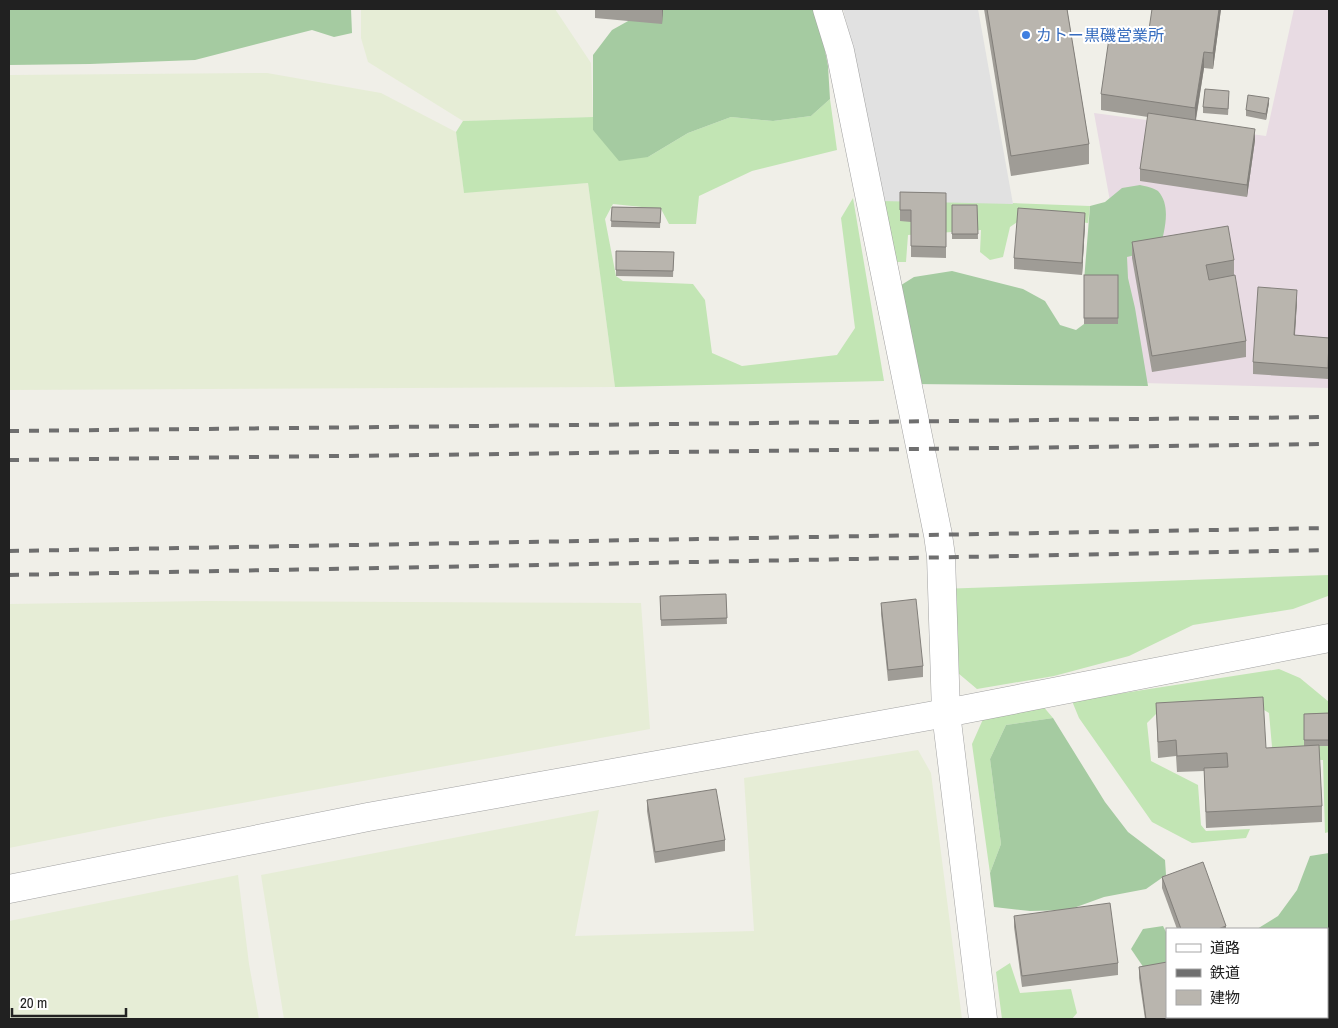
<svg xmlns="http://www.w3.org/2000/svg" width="1338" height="1028" viewBox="0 0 1338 1028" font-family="'Archivo Narrow','Noto Sans JP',sans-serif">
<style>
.industrial{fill:#e8dbe3}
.farmland{fill:#e6edd6}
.grass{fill:#c2e5b4}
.forest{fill:#a5cba1}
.parking{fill:#e1e1e1}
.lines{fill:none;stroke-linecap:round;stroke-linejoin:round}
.minor-casing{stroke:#a2a2a2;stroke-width:29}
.minor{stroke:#fff;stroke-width:28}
.rail{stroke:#6f6f6f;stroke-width:4;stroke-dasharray:10 10;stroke-linecap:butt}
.wall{fill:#9f9c96}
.shaded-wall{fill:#827f7a}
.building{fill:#b9b5ae;stroke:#827f7a}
.shop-dot{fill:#3f7fe0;stroke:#fff;stroke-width:2}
.labels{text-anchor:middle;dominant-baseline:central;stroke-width:4;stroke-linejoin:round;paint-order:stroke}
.shop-label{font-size:16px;fill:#366cbe;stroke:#fff;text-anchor:start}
</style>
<rect width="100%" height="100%" fill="#f0efe8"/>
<path class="industrial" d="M1294,9h35v379l-186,-5 -49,-270 172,23z"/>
<g class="farmland">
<path d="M361,9h194l36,54 2,54 -130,4 -95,-59 -7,-24z"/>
<path d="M267,73l114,20 75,39 8,60 124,-9 27,204 -606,3v-315z"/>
<path d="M206,601l435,2 9,126 -491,89 -150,30v-244z"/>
<path d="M918,750l13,23 31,246h-678l-23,-144 338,-65 -24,126 179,-5 -10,-153z"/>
<path d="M238,875l11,89 10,55h-250v-98z"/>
</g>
<g class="grass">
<path d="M830,99l7,51 -85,21 -53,25 -3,28h-27l-8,-15 -48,-5 -8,15 11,57 7,5 70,3 12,16 7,53 30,13 95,-11 18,-27 -14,-110 12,-20 31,183 -269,6 -27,-204 -124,10 -8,-61 7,-11 130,-4v13l55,27 40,-24 43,-16 42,4 38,-5z"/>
<path d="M881,198l209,8 -2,17 -62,-7 -16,11 -7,30 -13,3 -10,-8 1,-22 -73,5 -2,27h-13z"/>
<path d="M1329,575l-1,21 -35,13 -100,16 -64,31 -75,20 -77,13 -25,-21 -12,-79z"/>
<path d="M1279,669l21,9 29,24v17l-25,1v26h25v86l-4,1 -2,-73 -50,-2 -4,-45 -10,-6 -101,5 -11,11 4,38 47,24 3,40 5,6 44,-2 -4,9 -54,5 -40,-21 -73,-104 -7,-17z"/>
<path d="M1042,705l11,13 -47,7 -16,34 11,85 -11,29 -18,-129 12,-27z"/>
<path d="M1010,963l10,30 51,-4 6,24 -5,6h-70l-6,-47z"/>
</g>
<g class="forest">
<path d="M9,9h342l1,24 -18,4 -22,-7 -117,30 -105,4 -81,1z"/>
<path d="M645,9h172l11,57 2,33 -19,17 -38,5 -42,-4 -43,16 -40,24 -29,4 -26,-31v-75l19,-25 34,-19z"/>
<path d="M1140,185c5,1 14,3 18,6 14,15 6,41 2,58l-33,8 1,21 7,30 13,78 -237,-2 -13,-97 16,-10 38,-6 71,18 22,12 15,24 16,5 8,-6h34v-43h-34l6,-75 15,-4 17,-14z"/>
<path d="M1053,718l52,84 23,30 37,28 1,15 -20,14 -42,8 -36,13 -38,1 -36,-4 -4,-34 11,-29 -11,-85 16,-34z"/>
<path d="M1329,853v121l-2,2v-47h-70l21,-13 19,-26 13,-34z"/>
<path d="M1163,926l4,8v44l-21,-7 -15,-22 12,-20z"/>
<path d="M1180,1017h118l-1,2h-116z"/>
</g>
<path class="parking" d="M843,9h135l35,195 -132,-3 -23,-131z"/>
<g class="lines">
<defs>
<g id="minor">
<path d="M827,9l13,42 98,484 3,21 5,157 37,306"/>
<path d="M9,889l359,-72 578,-104 383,-75"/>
</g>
</defs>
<use href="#minor" class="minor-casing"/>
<use href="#minor" class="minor"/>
<g class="rail">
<path d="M9,431l1320,-14"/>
<path d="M9,460l1320,-16"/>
<path d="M9,551l1320,-23"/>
<path d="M9,575l1320,-25"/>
</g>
</g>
<g class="wall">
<path d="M595,9h68l-1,15 -67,-6z"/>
<path d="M984,9h83l22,135v20l-78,12z"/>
<path d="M1221,9l-8,60 -9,-1 -8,52 59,20 -8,57 -107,-16v-12l8,-52 -47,-7v-16l46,-51z"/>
<path d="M1229,97l-1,18 -25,-2v-6z"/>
<path d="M1269,103l-3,17 -20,-4v-6z"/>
<path d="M900,192l46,1v65l-35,-1v-35l-11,-1z"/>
<path d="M952,205h25l1,34h-26z"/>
<path d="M612,207l49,1 -1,20 -49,-1z"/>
<path d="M1085,225l-3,50 -68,-6v-11z"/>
<path d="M1132,242l102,18v16l12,65v16l-94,15 -20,-114z"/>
<path d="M616,251l58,1 -1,25 -57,-1z"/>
<rect x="1084" y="275" width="34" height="49"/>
<path d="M1297,301l-2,34 34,3 -1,41 -75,-5v-12z"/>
<path d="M726,594l1,30 -66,2 -1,-30z"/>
<path d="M881,603l42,63v11l-35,4 -7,-67z"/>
<path d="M1156,703l110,45 38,-2v-32l25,-1v33h-10l3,60v16l-116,6 -2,-57 -27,1 -1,-16 -18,2z"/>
<path d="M647,800l78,40v11l-70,12 -8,-52z"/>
<path d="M1162,877l64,52h-49l-15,-41z"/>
<path d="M1014,916l104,47v12l-96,12 -8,-60z"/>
<path d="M1139,967l39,52h-33l-6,-41z"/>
</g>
<g class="shaded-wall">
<path d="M662,9h1l-1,15z"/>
<path d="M1219,9h2l-8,60v-16z"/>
<path d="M1204,52v16l-9,56v-16z"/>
<path d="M1269,98v5l-3,17v-6z"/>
<path d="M1255,129v11l-8,57v-12z"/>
<path d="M1085,213v12l-3,50v-12z"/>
<path d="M1297,290v11l-3,45v-11z"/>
<path d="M1329,347v12l-1,20v-11z"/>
<path d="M1226,926v3h-8z"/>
</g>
<g class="building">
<path d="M987,9h80l22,135 -78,12z"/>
<path d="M1152,9h67l-6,44 -9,-1 -9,56 -94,-14 8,-56 38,5z"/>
<path d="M1205,89l24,2 -1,18 -25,-2z"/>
<path d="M1248,95l21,3 -3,16 -20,-4z"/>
<path d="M1148,113l107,16 -8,56 -107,-16z"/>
<path d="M900,192l46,1v54l-35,-1v-36h-11z"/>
<path d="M952,205h25l1,29h-26z"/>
<path d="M612,207l49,1 -1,15 -49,-2z"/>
<path d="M1018,208l67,5 -3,50 -68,-5z"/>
<path d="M1228,226l6,34 -28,5 3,15 26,-5 11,66 -94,15 -20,-114z"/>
<path d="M616,251l58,1 -1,19 -57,-1z"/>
<rect x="1084" y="275" width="34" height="43"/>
<path d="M1258,287l39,3 -3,45 35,3 -1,30 -75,-6z"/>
<path d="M726,594l1,24 -66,2 -1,-24z"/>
<path d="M916,599l7,67 -35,4 -7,-67z"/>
<path d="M1263,697l3,51 53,-3 3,61 -116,6 -2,-44 24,-1 -1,-14 -50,3 -1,-16 -18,2 -2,-39z"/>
<path d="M1329,713v27h-25v-26z"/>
<path d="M716,789l9,51 -70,12 -8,-52z"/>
<path d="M1203,862l23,64 -8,3h-37l-19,-52z"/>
<path d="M1110,903l8,60 -96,13 -8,-60z"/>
<path d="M1167,962v55h11v2h-32l-7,-52z"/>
</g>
<circle class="shop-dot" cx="1026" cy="35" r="5"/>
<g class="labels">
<g class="shop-label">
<text x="1036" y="35">カトー黒磯営業所</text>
</g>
</g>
<rect width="1338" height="1028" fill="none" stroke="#212121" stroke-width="20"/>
<rect x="1166" y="928" width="162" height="90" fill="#ffffff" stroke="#a6a6a6"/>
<rect x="1176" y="944" width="25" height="8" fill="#ffffff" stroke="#a6a6a6"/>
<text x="1210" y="953" font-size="15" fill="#212121">道路</text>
<rect x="1176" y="969" width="25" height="8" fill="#6f6f6f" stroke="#a6a6a6"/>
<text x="1210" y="978" font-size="15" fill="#212121">鉄道</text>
<rect x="1176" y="990" width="25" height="15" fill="#b9b5ae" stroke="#a6a6a6"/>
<text x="1210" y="1003" font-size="15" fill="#212121">建物</text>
<path d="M12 1008v8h114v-8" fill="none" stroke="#212121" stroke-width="2.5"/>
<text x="20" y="1008" font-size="15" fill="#212121" stroke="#ffffff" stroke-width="4" paint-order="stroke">20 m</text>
</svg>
